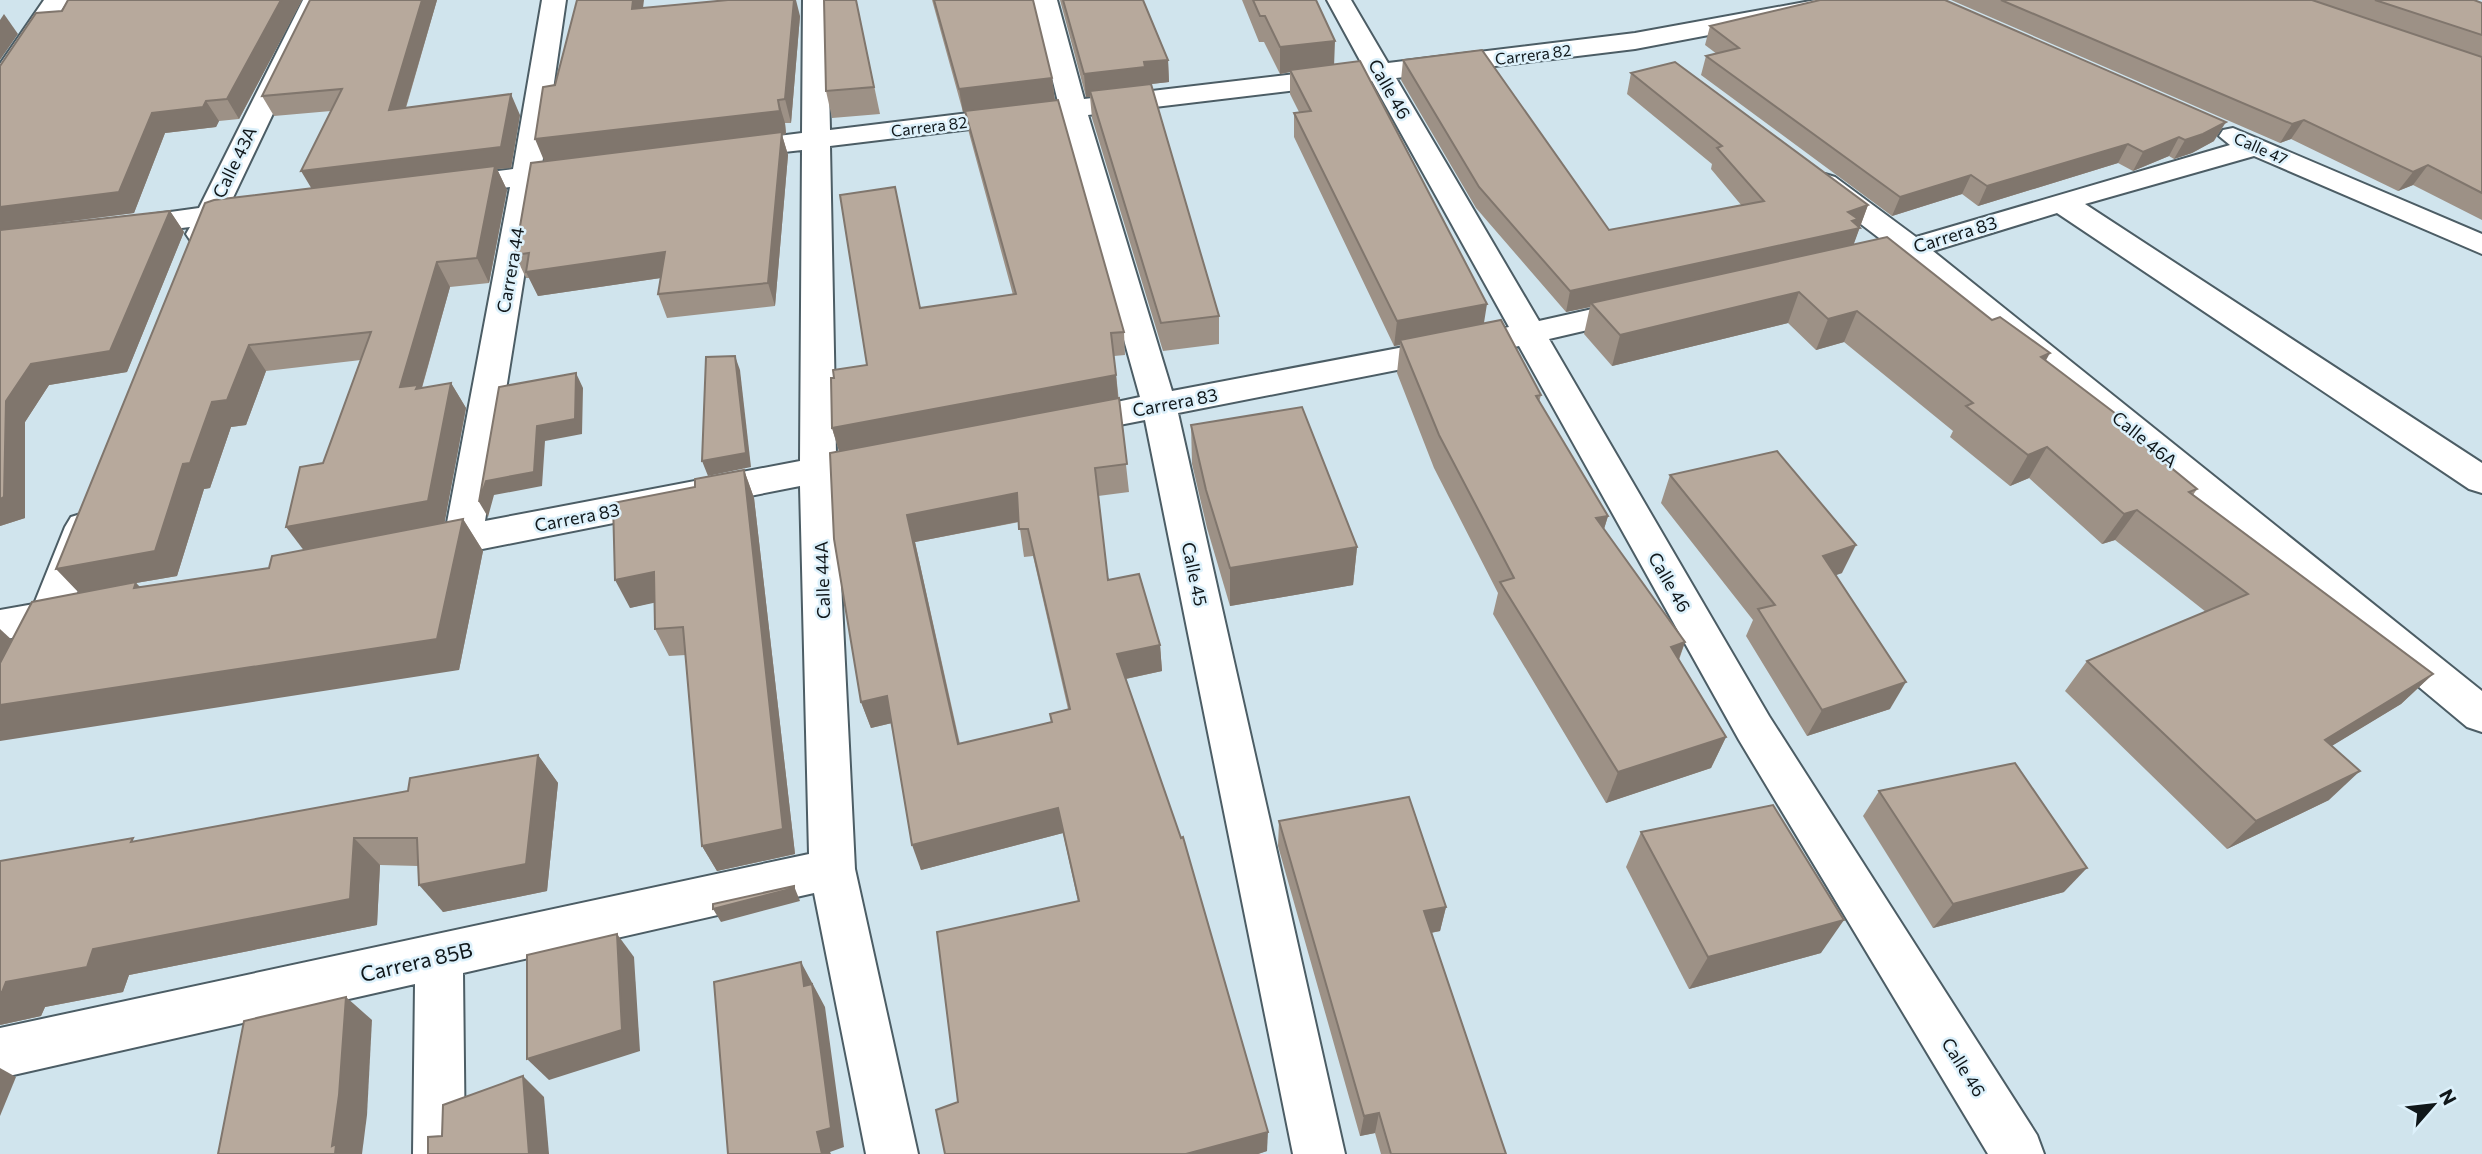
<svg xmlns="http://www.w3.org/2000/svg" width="2482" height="1154" viewBox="0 0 2482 1154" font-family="Commissioner,sans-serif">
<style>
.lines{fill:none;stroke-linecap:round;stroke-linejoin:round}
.street-casing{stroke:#4c5d65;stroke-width:4}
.street{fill:#fff;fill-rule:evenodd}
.wall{fill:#9d9186;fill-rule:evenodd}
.shaded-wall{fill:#80766d}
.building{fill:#b7a99c;stroke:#80766d;stroke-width:2;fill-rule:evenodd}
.labels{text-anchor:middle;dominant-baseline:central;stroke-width:5;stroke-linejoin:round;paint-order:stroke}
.far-street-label{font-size:16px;fill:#10171a;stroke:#ddf1fb}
.street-label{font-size:18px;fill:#10171a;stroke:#ddf1fb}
.near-street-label{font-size:21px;fill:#10171a;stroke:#ddf1fb}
</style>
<rect width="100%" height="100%" fill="#d0e4ed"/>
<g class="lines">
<defs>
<g id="street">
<path d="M44,0h24l-59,89 -9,2v-27z"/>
<path d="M303,0h24l-97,204 21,-3 10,3 5,6 -5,6 -40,7 -9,17 -11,3 -11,-3 -4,-6 4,-7 -66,8 -11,-3 -4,-6 4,-6 86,-12z"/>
<path d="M542,0h24l-24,165 39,-5 10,3 4,6 -4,6 -52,8 -54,338 315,-60 2,-311 -71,8 -10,-2 -4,-6 4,-6 10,-2 71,-9 1,-133h24l3,130 228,-28 -25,-102h24l27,99 279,-33 -36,-66h24l37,63 247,-30 181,-33h52l-3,5 -9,2 -221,42 -239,29 143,243 98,-22 11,3 5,7 -5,7 -99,23 220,377 268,419 7,19h-56l-249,-414 -220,-394 -341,67 167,741h-52l-148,-734 -77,15 -12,-4 -5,-8 5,-8 84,-18 -78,-279 -232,28 6,308 46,-8 13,3 5,9 -5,9 -59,12 19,390 63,285h-52l-52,-261 -351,80 2,181h-52l2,-170 -415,94v-50l809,-174 -9,-368 -378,75 -13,-4 -6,-10 6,-10 37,-9 64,-341 -60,8 -10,-3 -4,-6 4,-6 10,-3 63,-8zM1372,81l137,246 -337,64 -84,-276z"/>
<path d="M2233,128l249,106v20l-228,-98 -169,48 397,259v30l-13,-4 -412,-276 -124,38 549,440v41l-15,-5 -562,-469 -52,12 -11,-2 -4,-7 4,-7 45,-10 -72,-55 -4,-6 4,-6 10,-3 10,3 81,60 314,-92 -11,-9 4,-6z"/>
<path d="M84,513l13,4 6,10 -28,71 13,4 6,11 -6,11 -26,6 -47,97 -15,5v-58l18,-37 -18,3v-30l34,-6 31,-77 6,-10z"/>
</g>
</defs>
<use href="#street" class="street-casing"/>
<use href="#street" class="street"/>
</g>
<g class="wall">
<path d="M68,0h234l-63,119 -20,2 -3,6 -51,6 -31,80 -133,17 169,-19 14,21 -57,140 -78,13 -24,37v96l-25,8v-460l36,-53 26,-2z"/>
<path d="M310,0h127l-31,108 114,7 -9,53 -14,1 10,21 -18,93 -39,4 -28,101 29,-5 15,25 -22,115 19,-4 20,32 -24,119 -447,-30 68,-47 231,-405 20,-77 -57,5 -12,-20zM361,360l-38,103 -19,87 -35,18 -129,19 -4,-4 41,-7 27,-87 6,-1 21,-61 15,-2 20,-54z"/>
<path d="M856,0l24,114 -48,4 -6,-27z"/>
<path d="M932,0h101l19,78 3,22 69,232 1,23 -11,1 15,136 -31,4 10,84 52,65 2,26 -36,8 141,472 -9,3h-313l13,-52 120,-201 -15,-68 -142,37 -29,-147 -21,5 -10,-26 -27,-163 257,-136 -252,48 -7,-23 35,-63 53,-57 93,-13 -44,-162 -4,-21h-2zM1019,522l5,35 9,-1 35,153 -18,5 1,8 -91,22 -45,-202z"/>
<path d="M1060,0h83l25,60 1,22 -18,2 68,232v28l-56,7 -71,-233 -2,-21h-4z"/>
<path d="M1242,0h74l18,64 150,260 57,71 -2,7 69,114 -4,13 81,113 -6,18 47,77 -15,31 -105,35 -113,-189 5,-21 -64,-125 -37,-95 3,-28 -6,1 -100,-209v-24l5,-1 -9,-18v-22l-10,2 -16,-32h-5z"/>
<path d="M1951,0h523l8,3v217l-69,-35 -15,6 -107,-52 -11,4z"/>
<path d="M643,8l157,8 -9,107h-6l1,11 -4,1 6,20 -13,151 -108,12 -9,-24 3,-16 -123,18 -9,-18h-3l-11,-23 29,-93 11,-77z"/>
<path d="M1710,26l504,115 -22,12 -18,6 -5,-3 -36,15 -15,-8 -140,43 -16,-12 -70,22 -191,-141 5,-19 11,-2 -12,-9z"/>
<path d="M1403,60l206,170 133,-24 -31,-37 1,-5 -85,-70 4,-21 237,132 -15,40 139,75 54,41 71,62 80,66 -4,6 240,179 -32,30 -70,42 -2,54 -102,49 -162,-158 22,-30 119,-49 -91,-72 -13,4 -73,-66 -19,8 -60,-49 3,-6 -109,-89 -28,8 -28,-27 -176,43 -28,-32 6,-27 -24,5 -90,-104 -75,-128z"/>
<path d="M1191,425l166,122 -4,38 -123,21 -23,-78 -15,-64z"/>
<path d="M744,470l10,28 41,356 -78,17 -15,-25 -16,-191 -17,1 -14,-27 -1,-27 -24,6 65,-121z"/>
<path d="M1670,475l172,98 -6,2 54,134 -83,27 -61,-100 7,-16 -92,-117z"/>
<path d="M538,755l20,28 -11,108 -104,21 -25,-46 -38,-1 -3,60 -248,50 -6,17 -78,15 -4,9 -41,9 136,-184 272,-50z"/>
<path d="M1879,791l185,101 -131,36 -70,-112z"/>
<path d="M1279,821l167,86 -6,24 -9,2 75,221h-125l-6,-21 -15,3 -82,-290z"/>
<path d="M1641,832l180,121 -132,36 -63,-122z"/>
</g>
<g class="shaded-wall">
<path d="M281,0h21l-63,119 -12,-20z"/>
<path d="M422,0h15l-38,130 -10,-20z"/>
<path d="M633,0h11l-4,32 -8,-23z"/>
<path d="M794,0h2l4,16 -9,107 -6,-24z"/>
<path d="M4,14l14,20 -18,26v-40z"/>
<path d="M1335,41l-1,26 -44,3v2l-10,2v-27z"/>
<path d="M1168,60l1,22 -79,9v6h-4l-2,-23 60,-12z"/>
<path d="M1052,78l3,23 -92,11 -4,-23z"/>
<path d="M511,94l9,21 -9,53 -14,1 10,21 -18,93 -12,-25 -164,-67 -12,-20z"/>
<path d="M778,100l7,23 1,11 -4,1 6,20 -13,151 -7,-23 -223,-120 -10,-24z"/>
<path d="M206,101l13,20 -3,6 -51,6 -31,80 -134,17v-23l152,-94z"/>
<path d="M2304,120l-13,19 -11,4 12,-19z"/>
<path d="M2226,122l-12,19 -22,12 -18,6 11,-19z"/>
<path d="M2179,137l-10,19 -36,15 10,-19z"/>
<path d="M2128,144l-10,19 -140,43 9,-20z"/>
<path d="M2428,165l-15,20 -15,6 15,-19z"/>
<path d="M1971,175l-9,19 -70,22 8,-19z"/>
<path d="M1868,205l-16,44 -261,54 -1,4 -24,5 4,-21z"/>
<path d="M170,211l14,21 -57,140 -78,13 -24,37v96l-25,8v-27l6,-98 25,-37z"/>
<path d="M665,252l9,24 -136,20 -12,-24z"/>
<path d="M437,262l13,25 -29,103 -21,-3z"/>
<path d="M1799,292l-11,31 -176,43 8,-31z"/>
<path d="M1487,304l-4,25 -83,11v5l-6,1 3,-25z"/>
<path d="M1857,311l-13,31 -28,8 12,-31z"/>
<path d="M249,345l17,26 -20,54 -15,2 -21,61 -6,1 -27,87 -41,7 29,30 -85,-19 -24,-25 127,-105 29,-62z"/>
<path d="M2050,353l-17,31 8,-27z"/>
<path d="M735,356l5,14 11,97 -43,9 -6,-15z"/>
<path d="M576,373l7,15 -1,46 -37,7 -3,45 -48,9 -6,22 -9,-15 7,-21 51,-55z"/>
<path d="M1116,375l2,23 -279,53 -7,-23z"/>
<path d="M451,383l15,25 -22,118 -139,26 -19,-25z"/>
<path d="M2047,447l-18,31 -19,8 18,-31z"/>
<path d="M744,470l10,28 41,356 -78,17 -15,-25z"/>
<path d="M1017,493l5,28 -107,21 50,228 -7,-26 -51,-229z"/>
<path d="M2137,510l-22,30 -13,4 22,-30z"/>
<path d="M1608,516l-10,32 -2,-30z"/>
<path d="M463,519l20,32 -24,119 -459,71v-36z"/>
<path d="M1856,545l-14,28 -32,11 13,-28z"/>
<path d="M1357,547l-4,38 -123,21v-38z"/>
<path d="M654,572l13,28 -37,8 -15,-28z"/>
<path d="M0,629l13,12 -13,28z"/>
<path d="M1685,642l-12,32 -2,-27z"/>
<path d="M1160,645l2,26 -42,9 -3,-26z"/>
<path d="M2433,674l-32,30 -107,65 31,-29z"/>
<path d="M1906,682l-16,27 -83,27 15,-26z"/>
<path d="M887,696l9,26 -25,6 -10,-26z"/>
<path d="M1726,737l-15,31 -105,35 12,-31z"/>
<path d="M538,755l20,28 -11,108 -104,21 -24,-27z"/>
<path d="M2360,771l-31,29 -102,49 29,-28z"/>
<path d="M1058,808l5,25 -142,37 -9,-25z"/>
<path d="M354,838l26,27 -3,60 -248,50 -6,17 -78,15 -4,9 -41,9v-33l6,-10 87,-33z"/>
<path d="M2087,868l-23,24 -131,36 20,-24z"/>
<path d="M794,886l6,15 -79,21 -8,-13z"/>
<path d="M1446,907l-6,24 -21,4 5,-24z"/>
<path d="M1844,920l-23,33 -132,36 19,-32z"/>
<path d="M617,934l17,23 6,94 -91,29 -22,-21z"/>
<path d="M801,962l24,45 19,140 -14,5 1,2h-9l-5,-22 -13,-146z"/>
<path d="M346,997l26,23 -5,95 -5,39h-27l-3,-8z"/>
<path d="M0,1068l16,9 -16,39z"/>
<path d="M523,1076l21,21 5,57h-20z"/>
<path d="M1379,1113l-4,20 -15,3 4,-20z"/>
<path d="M1268,1132l-1,19 -9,3h-72z"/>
</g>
<g class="building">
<path d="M68,0h213l-54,99 -21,2 -3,6 -51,6 -33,79 -119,15v-141l36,-53 26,-2z"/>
<path d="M310,0h112l-33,110 122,-16 -10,53 -200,24 41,-82 -80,7z"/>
<path d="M577,0h56l-1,9 96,-9h66l-9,99 -7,1 2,11 -245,28 8,-52 12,-2z"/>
<path d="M824,0h32l18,87 -48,4z"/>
<path d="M934,0h99l19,78 -93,11z"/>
<path d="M1063,0h80l25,60 -24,2 1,5 -61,7z"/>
<path d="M1253,0h63l19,41 -55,6 -15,-31h-5z"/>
<path d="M1820,0h125l281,122 -23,12 -18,6 -6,-3 -36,15 -15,-8 -141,42 -16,-11 -71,22 -194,-141 33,-8 -29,-22z"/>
<path d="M2001,0h311l170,57v136l-54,-28 -15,7 -109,-52 -12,4z"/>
<path d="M2375,0h99l8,3v32z"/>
<path d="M1482,50l127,180 155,-29 -47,-53 5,-2 -91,-73 44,-11 193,143 -20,7 10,7 -6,2 8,7 -290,63 -91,-104 -76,-127z"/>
<path d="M1360,61l127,243 -90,17 -103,-208 17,-2 -21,-41z"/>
<path d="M1151,84l68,232 -58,7 -71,-232z"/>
<path d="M1058,100l66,232 -13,1 5,42 -284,53 -1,-50h3l-1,-8 34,-5 -27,-170 55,-8 25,121 96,-14 -51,-183z"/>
<path d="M782,132l-14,151 -110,11 7,-42 -139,20 3,-19 -14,2 16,-92z"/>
<path d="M495,166l-18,92 -40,4 -37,125 18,-2 -2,4 35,-6 -23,118 -142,26 14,-60 23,-4 48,-131 -122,13 -22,55 -15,2 -22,61 -7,1 -28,87 -99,18 149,-366 9,-3z"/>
<path d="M170,211l-60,140 -79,13 -25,37 -2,96 -4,2v-269z"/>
<path d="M1887,237l105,83 8,-3 50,36 -9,4 79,60 -7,3 84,69 -8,3 244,182 -108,66 35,31 -104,50 -169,-160 161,-67 -111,-84 -13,4 -77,-67 -19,8 -62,-49 7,-3 -116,-92 -29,8 -29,-27 -179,43 -29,-32z"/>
<path d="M1501,320l40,75 -5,1 72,120 -12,2 89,124 -14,5 55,90 -108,35 -118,-190 14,-4 -75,-143 -39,-95z"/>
<path d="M735,356l11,97 -44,8 4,-104z"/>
<path d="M576,373l-1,46 -38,7 -3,46 -48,9 -7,21 20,-115z"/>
<path d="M1119,398l8,66 -32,4 13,112 31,-6 21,71 -43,9 64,184 2,-1 85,295 -82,22h-241l-9,-44 22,-8 -21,-170 142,-31 -21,-93 -146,37 -25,-149 -26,6 -27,-163 -4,-86zM1017,493l2,36h9l42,180 -20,5 2,8 -94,22 -51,-229z"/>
<path d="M1302,407l55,140 -127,21 -24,-78 -15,-65z"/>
<path d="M1777,451l79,94 -33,11 83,126 -84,28 -64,-101 17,-4 -105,-130z"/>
<path d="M744,470l39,359 -81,17 -19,-219 -28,2 -1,-57 -39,8 -2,-77 82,-16v-8z"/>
<path d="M463,519l-26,120 -437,66v-42l32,-61 104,-20 -2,6 135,-20 3,-12z"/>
<path d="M538,755l-12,109 -107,21 -2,-47h-63l-4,61 -257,50 -6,18 -81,15 -4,10h-2v-131l133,-23 -2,4 277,-51 2,-13z"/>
<path d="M2015,763l72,105 -134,36 -74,-113z"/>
<path d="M1409,797l37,110 -22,4 82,243h-115l-12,-41 -15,3 -85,-295z"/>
<path d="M1773,805l71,115 -136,37 -67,-125z"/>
<path d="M794,886v2l-81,21v-5z"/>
<path d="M617,934l5,96 -95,29v-104z"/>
<path d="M801,962l3,24 8,-2 19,144 -14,4 5,22h-94l-14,-172z"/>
<path d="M346,997l-7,98 -7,51 4,-2 -1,10h-117l26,-133z"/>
<path d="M523,1076l6,78h-101v-17l14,-1 1,-31z"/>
</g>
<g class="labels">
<g class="far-street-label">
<text transform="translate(1533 54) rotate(-7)">Carrera 82</text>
<text transform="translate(929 126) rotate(-7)">Carrera 82</text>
<text transform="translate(2261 148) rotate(24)">Calle 47</text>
</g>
<g class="street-label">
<text transform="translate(1390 89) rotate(60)">Calle 46</text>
<text transform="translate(234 162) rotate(-64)">Calle 43A</text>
<text transform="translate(1955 234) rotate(-17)">Carrera 83</text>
<text transform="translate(510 270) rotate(-80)">Carrera 44</text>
<text transform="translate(1175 402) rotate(-11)">Carrera 83</text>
<text transform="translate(2145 439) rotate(39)">Calle 46A</text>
<text transform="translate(577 517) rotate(-11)">Carrera 83</text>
<text transform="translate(1195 574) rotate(78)">Calle 45</text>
<text transform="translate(822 580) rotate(-92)">Calle 44A</text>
<text transform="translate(1670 582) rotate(60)">Calle 46</text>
<text transform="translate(1964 1067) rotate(58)">Calle 46</text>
</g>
<g class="near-street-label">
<text transform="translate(416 961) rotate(-13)">Carrera 85B</text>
</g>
</g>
<g transform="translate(2433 1105) rotate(62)" stroke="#ddf1fb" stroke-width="5" paint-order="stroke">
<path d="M0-5L12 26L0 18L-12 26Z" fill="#10171a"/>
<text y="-10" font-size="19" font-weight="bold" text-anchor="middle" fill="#10171a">N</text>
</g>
</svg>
